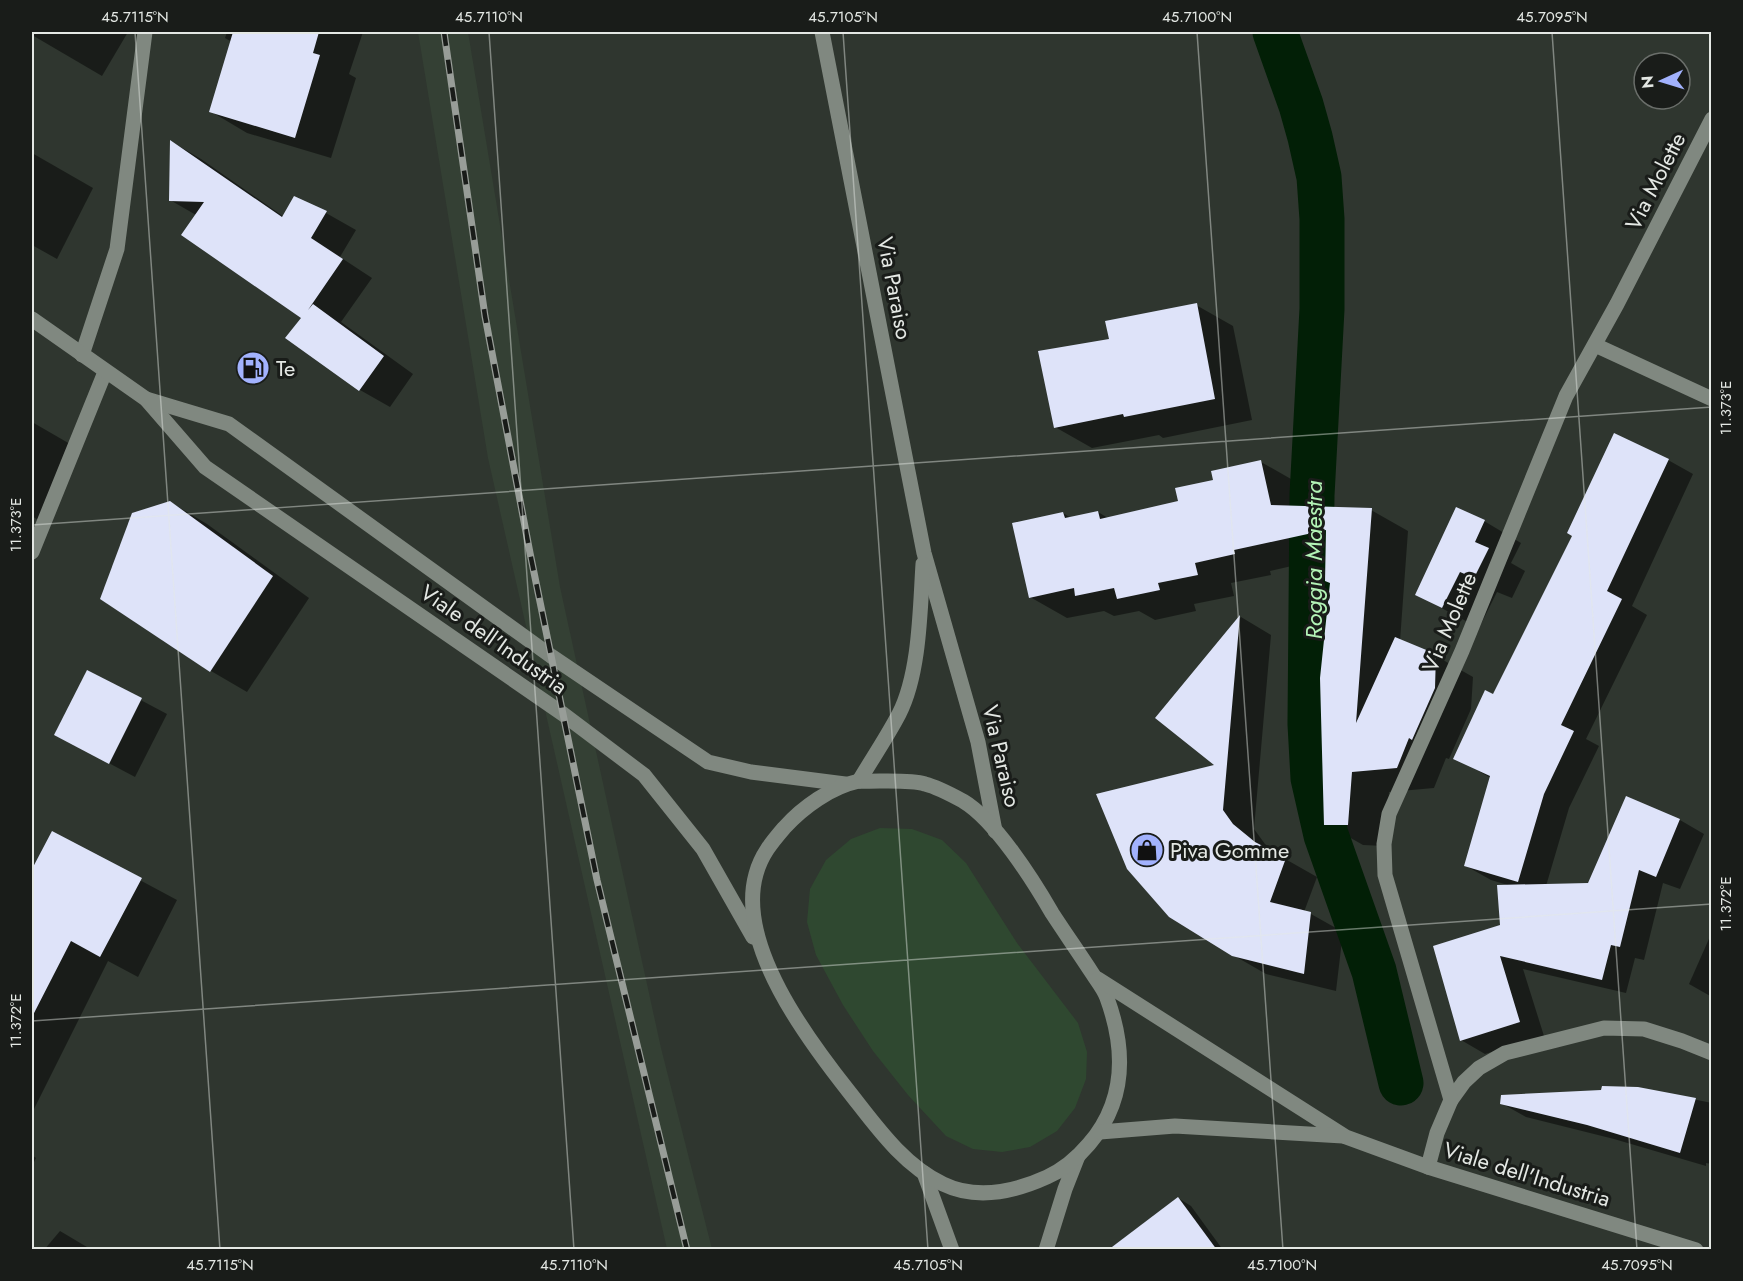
<svg xmlns="http://www.w3.org/2000/svg" width="1743" height="1281" viewBox="0 0 1743 1281" font-family="Jost,sans-serif">
<style>
.built{fill:#344034}
.green{fill:#2f4830}
.shadow{fill:#0007}
.lines{fill:none;stroke-linecap:round;stroke-linejoin:round}
.canal{stroke:#021f06;stroke-width:45}
.building{fill:#dee3f9}
.service{stroke:#808880;stroke-width:15}
.minor{stroke:#808880;stroke-width:15}
.tertiary{stroke:#808880;stroke-width:15}
.secondary{stroke:#808880;stroke-width:15}
.rail-casing{stroke:#989d98;stroke-width:7}
.rail{stroke:#191c19;stroke-width:4.5;stroke-dasharray:14;stroke-linecap:butt}
.ticks{fill:none;stroke:#e4e8e4;stroke-width:1.5;stroke-opacity:0.45}
.labels{text-anchor:middle;dominant-baseline:central;stroke-width:6;stroke-linejoin:round;paint-order:stroke}
.street-label{font-size:22px;fill:#e4e8e4;stroke:#191c19}
.poi-label{font-size:22px;fill:#e4e8e4;stroke:#191c19;text-anchor:start}
.water-label{font-size:24px;font-style:italic;fill:#b3f3b6;stroke:#191c19}
.neatline{fill:none;stroke:#e4e8e4;stroke-width:2}
.ticks-label{font-size:15px;text-anchor:middle;fill:#e4e8e4}
</style>
<rect width="100%" height="100%" fill="#2f362f"/>
<path class="built" d="M418,32h50l92,555 101,461 51,201h-45l-179,-791z"/>
<path class="green" d="M880,828l32,1 30,11 24,23 51,80 61,80 9,29 -1,27 -11,29 -18,23 -27,16 -28,5 -29,-3 -27,-13 -38,-41 -35,-44 -30,-46 -27,-50 -9,-33 3,-33 16,-29 25,-21z"/>
<g class="shadow">
<path d="M32,32h96l-26,44 -70,-41z"/>
<path d="M227,32h136l-14,42 7,4 -25,80 -84,-25 -37,-22 22,-69 -7,-4z"/>
<path d="M172,142l29,17 83,58 42,-4 30,17 -16,27 32,21 -31,44 72,52 -23,33 -30,-17 -57,-72 -107,-103 -26,-15z"/>
<path d="M32,153l61,35 -36,71 -25,-14z"/>
<path d="M1196,305l37,21 19,94 -89,18 -4,-3 -67,13 -37,-21 56,-86z"/>
<path d="M32,422l45,26 -39,72 -6,-4z"/>
<path d="M1668,460l25,14 -61,132 15,9 -61,124 13,7 -30,62 -23,78 43,-1 38,-88 53,23 24,14 -24,55 -17,-6 -19,77 -9,-2 -9,35 -103,-24 21,67 -59,18 -24,-14 41,-114 9,-40 -20,-6 -25,-14 25,-88 -36,-20 39,-62z"/>
<path d="M1261,462l37,21 5,25 68,2 37,21 -8,110 36,15 37,21 -2,32 -22,50 -3,-1 -12,30 -45,4 -4,54 -22,-1 -37,-21 6,-241 -5,-25 -57,13 1,4 -40,8 3,13 -40,8 2,7 -41,9 -16,-9 -25,5 -10,-5 -37,7 -37,-21 33,-84 8,5 27,-6 10,6 72,-16 35,-21z"/>
<path d="M170,502l37,22 102,74 -62,94 -36,-21 -109,-73z"/>
<path d="M1457,509l27,12 37,22 -10,20 14,8 -13,27 -15,-6 -18,36 -62,-33z"/>
<path d="M1241,617l30,18 -17,194 11,15 15,12 37,21 -13,35 7,2 32,18 -7,59 -70,-17 -33,-19 -16,-189 -59,-48z"/>
<path d="M88,672l79,42 -32,63 -79,-42z"/>
<path d="M52,833l125,67 -39,77 -30,-16 -76,152v-240z"/>
<path d="M1712,932v65l-23,-13z"/>
<path d="M1638,1088l74,15v61l-6,-1v3l-92,-27 -88,-22 -25,-14z"/>
<path d="M32,1155l4,3 -4,8z"/>
<path d="M1178,1198l13,8 32,44h-83z"/>
<path d="M60,1231l32,19h-48z"/>
</g>
<g class="lines">
<path class="canal" d="M1275,32l26,73 9,32 9,40 3,42v90l-10,186 -2,229 3,54 13,57 48,136 27,112"/>
</g>
<g class="building">
<path d="M233,32h86l-6,21 7,2 -25,83 -86,-26z"/>
<path d="M170,140l112,77 12,-21 33,15 -16,27 32,21 -35,51 5,-6 71,52 -25,35 -74,-53 16,-20 -120,-83 23,-33 -35,-1z"/>
<path d="M1197,303l18,96 -91,18 -1,-3 -69,14 -16,-77 71,-12 -4,-18z"/>
<path d="M1614,433l55,26 -62,132 15,8 -61,126 13,6 -30,63 -26,88 -54,-16 26,-90 -37,-17 32,-69 8,4 79,-158 -5,-3z"/>
<path d="M1261,460l10,45 101,3 -16,215 39,-86 41,17 -1,34 -23,52 -3,-2 -12,30 -45,4 -4,53h-24l-4,-147 10,-95 -5,-2 1,-51 -92,20 1,4 -40,9 3,12 -40,8 2,7 -43,9 -3,-11 -39,8 -1,-8 -45,10 -17,-75 51,-11 2,6 33,-7 2,8 78,-18 -3,-13 38,-8 -2,-9z"/>
<path d="M170,501l103,75 -63,96 -110,-73 32,-86z"/>
<path d="M1456,507l29,13 -10,22 14,6 -15,30 -14,-6 -18,36 -27,-13z"/>
<path d="M1240,615l-17,195 10,14 22,18 31,16 -16,44 41,10 -7,62 -72,-18 -63,-39 -42,-48 -31,-75 118,-29 -59,-47z"/>
<path d="M87,670l55,28 -33,66 -55,-29z"/>
<path d="M1626,796l54,23 -24,58 -17,-7 -19,77 -9,-2 -9,35 -102,-24 20,66 -60,19 -27,-95 67,-21 -3,-40 91,-2z"/>
<path d="M52,831l90,47 -42,79 -29,-16 -39,76v-148z"/>
<path d="M1602,1086l36,1 58,11 -16,55 -93,-28 -87,-21 1,-9 100,-5z"/>
<path d="M1178,1197l39,53h-109z"/>
</g>
<g class="lines">
<path class="service" d="M1595,345l117,54"/>
<g class="minor">
<path d="M82,355l35,-106 28,-217"/>
<path d="M32,552l73,-180"/>
<path d="M1451,1100l13,-18 15,-14 26,-15 99,-25 40,1 38,12 30,12"/>
<path d="M1428,1167l9,-34 14,-33 -66,-225 -1,-31 5,-30 73,-163 104,-255 51,-92 95,-185"/>
</g>
<g class="tertiary">
<path d="M924,1173l28,77"/>
<path d="M1046,1250l19,-61 13,-33"/>
</g>
<g class="secondary">
<path d="M822,32l102,521 54,189 17,89"/>
<path d="M32,319l114,80 59,68 358,247 81,61 59,74 50,88"/>
<path d="M146,399l83,25 322,232 157,106 43,10 94,12"/>
<path d="M859,781c17,1 50,-2 66,3 12,3 27,11 38,17 32,19 70,79 89,112 13,20 27,40 40,60 5,8 12,16 15,25 19,52 19,103 -18,146 -11,13 -26,26 -42,33 -33,15 -71,23 -104,7 -40,-19 -67,-58 -93,-91 -42,-53 -114,-148 -94,-219 5,-19 16,-32 28,-46 19,-21 47,-41 75,-47z"/>
<path d="M859,781c13,-22 28,-44 40,-67 21,-41 21,-105 24,-150"/>
<path d="M1098,979l248,158 82,30 268,83"/>
<path d="M1100,1132l75,-6 168,10"/>
</g>
<defs>
<path id="rail" d="M444,32l41,284 45,237 67,327 90,370"/>
</defs>
<use href="#rail" class="rail-casing"/>
<use href="#rail" class="rail"/>
</g>
<path class="ticks" d="M135,32l85,1218M489,32l85,1218M843,32l85,1218M1197,32l86,1218M1552,32l85,1218M32,525l1680,-118M32,1021l1680,-117"/>
<defs>
<symbol id="fuel-disc" viewBox="-11 -11 22 22"><circle r="9.5" fill="#a2b2fd" stroke="#191c19"/><path d="M-5.5-6h7V0h2V4h1.3V-2.5L3-4.5l.8-.8L6-3V5H2.5V1h-1V6h-7ZM-4.2-4.7v3.2H.2V-4.7Z" fill="#111"/></symbol>
<symbol id="shop-disc" viewBox="-11 -11 22 22"><circle r="9.5" fill="#a2b2fd" stroke="#191c19"/><path d="M-5-2.5h2.3a2.7 3.5 0 0 1 5.4 0H5L5.5 6h-11ZM-1.5-2.5h3a1.5 2.3 0 0 0-3 0Z" fill="#111"/></symbol>
</defs>
<g fill-rule="evenodd">
<use href="#fuel-disc" x="234" y="349" width="38" height="38"/>
<use href="#shop-disc" x="1128" y="831" width="38" height="38"/>
</g>
<g class="labels">
<g class="street-label">
<text transform="translate(1655 181) rotate(-63)">Via Molette</text>
<text transform="translate(895 288) rotate(79)">Via Paraiso</text>
<text transform="translate(1449 622) rotate(-67)">Via Molette</text>
<text transform="translate(494 639) rotate(35)">Viale dell'Industria</text>
<text transform="translate(1002 756) rotate(77)">Via Paraiso</text>
<text transform="translate(1527 1174) rotate(17)">Viale dell'Industria</text>
</g>
<g class="poi-label">
<text x="276" y="368">Te</text>
<text x="1170" y="850">Piva Gomme</text>
</g>
<g class="water-label">
<text transform="translate(1313 560) rotate(-90)">Roggia Maestra</text>
</g>
</g>
<rect width="1743" height="1281" fill="none" stroke="#191c19" stroke-width="66"/>
<g transform="translate(1662 81) rotate(266)"><circle r="28" fill="#191c19" stroke="#6a6e6a" stroke-width="1.5"/>
<path d="M0-4.5L10 22L0 15L-10 22Z" fill="#a2b2fd"/>
<text y="-9" font-size="16" font-weight="bold" text-anchor="middle" fill="#e4e8e4">N</text>
</g>
<rect x="33" y="33" width="1677" height="1215" class="neatline"/>
<g class="ticks-label">
<text x="135" y="22">45.7115°N</text>
<text x="489" y="22">45.7110°N</text>
<text x="843" y="22">45.7105°N</text>
<text x="1197" y="22">45.7100°N</text>
<text x="1552" y="22">45.7095°N</text>
<text transform="translate(1726 408) rotate(-90)" y="5">11.373°E</text>
<text transform="translate(16 525) rotate(-90)" y="5">11.373°E</text>
<text transform="translate(1726 904) rotate(-90)" y="5">11.372°E</text>
<text transform="translate(16 1021) rotate(-90)" y="5">11.372°E</text>
<text x="220" y="1270">45.7115°N</text>
<text x="574" y="1270">45.7110°N</text>
<text x="928" y="1270">45.7105°N</text>
<text x="1282" y="1270">45.7100°N</text>
<text x="1637" y="1270">45.7095°N</text>
</g>
</svg>
